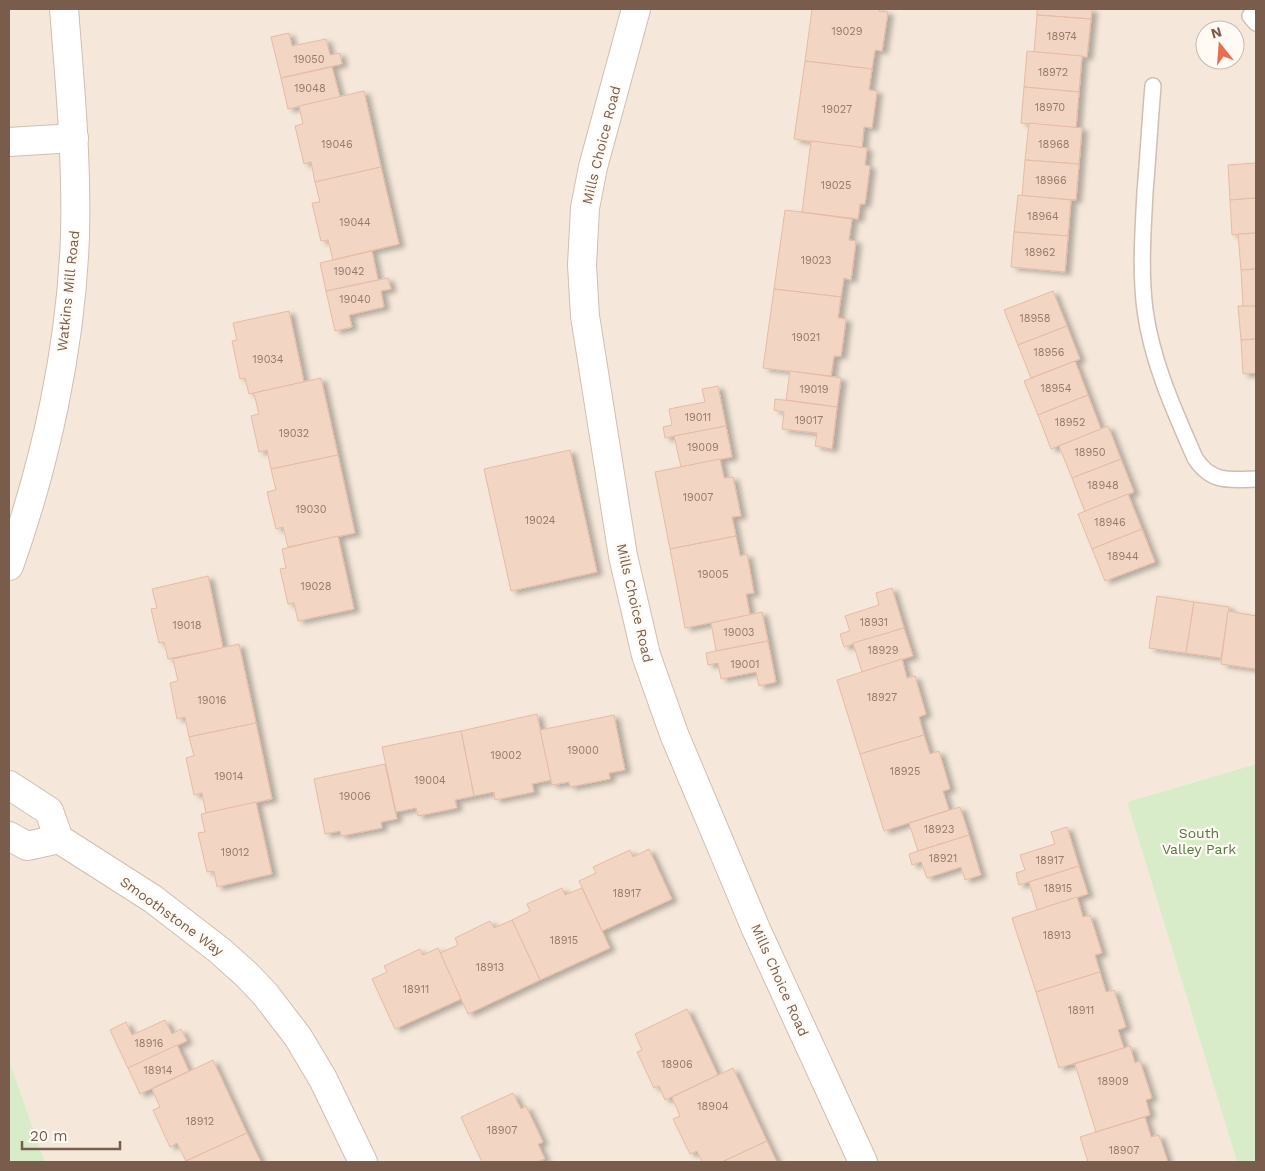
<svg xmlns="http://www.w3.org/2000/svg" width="1265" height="1171" viewBox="0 0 1265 1171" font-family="'Work Sans',sans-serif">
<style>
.residential{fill:#f5e8da;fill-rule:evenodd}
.green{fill:#d8ecc9}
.building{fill:#f3d5c3;stroke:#e6bba3;filter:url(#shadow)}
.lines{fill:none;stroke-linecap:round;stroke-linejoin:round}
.service-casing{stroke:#d1beb0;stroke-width:18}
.minor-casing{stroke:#d1beb0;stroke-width:30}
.tertiary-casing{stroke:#d1beb0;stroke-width:30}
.service{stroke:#fff;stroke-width:15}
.minor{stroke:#fff;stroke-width:28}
.tertiary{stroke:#fff;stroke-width:28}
.labels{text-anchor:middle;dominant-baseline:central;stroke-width:4.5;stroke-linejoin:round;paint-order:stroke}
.number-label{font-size:11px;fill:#987a6a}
.street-label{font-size:14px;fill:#7a5c4d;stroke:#fffaf3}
.park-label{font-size:14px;fill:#537a41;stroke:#fffaf3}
</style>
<defs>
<filter id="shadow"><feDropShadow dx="5.5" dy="3" stdDeviation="2.5" flood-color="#0004"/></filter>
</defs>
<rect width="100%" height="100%" fill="#fdf6ec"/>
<path class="residential" d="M9,9h1247v755l-129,38 110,360h-1192l-36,-102zM1205,30h30v30h-30z"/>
<g class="green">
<path d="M1256,764v398h-19l-110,-360z"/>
<path d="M9,1060l36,102h-36z"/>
</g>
<g class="building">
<path d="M812,9h68l-1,2 9,1 -6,39 -7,-1 -3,19 -67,-8z"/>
<path d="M1037,9h55l-1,10 -54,-4z"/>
<path d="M1037,15l54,4 -4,38 -53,-5z"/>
<path d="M289,33l3,13 34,-7 4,16 10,-2 2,11 -61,14 -10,-41z"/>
<path d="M1027,51l55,5 -3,36 -55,-5z"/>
<path d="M805,61l67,8 -3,21 8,1 -5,37 -8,-1 -2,21 -68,-9z"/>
<path d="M332,67l8,30 -52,12 -7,-31z"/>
<path d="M1024,87l55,5 -3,36 -55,-5z"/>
<path d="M364,91l17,76 -66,15 -4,-20 -7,2 -9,-38 8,-2 -4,-18z"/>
<path d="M1029,123l53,5 -3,36 -54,-4z"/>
<path d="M811,141l56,7 -2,17 5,1 -5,38h-5l-2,15 -56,-7z"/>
<path d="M1025,160l54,4 -3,36 -54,-4z"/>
<path d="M1256,163v35l-26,2 -2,-35z"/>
<path d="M381,167l18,77 -66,16 -5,-20 -7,1 -9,-38 8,-1 -5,-20z"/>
<path d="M1018,195l53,5 -3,36 -54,-4z"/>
<path d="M1256,198v35l-24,2 -2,-35z"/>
<path d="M785,210l67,9 -3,21 7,1 -5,39 -7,-2 -3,19 -67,-8z"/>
<path d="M1014,232l54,4 -3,36 -54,-5z"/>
<path d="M1256,233v36l-15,1 -3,-36z"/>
<path d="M372,251l6,29 -52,11 -6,-28z"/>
<path d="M1256,269v37l-13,1 -2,-37z"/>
<path d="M388,278l3,11 -10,2 3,16 -35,8 3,12 -17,4 -9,-40z"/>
<path d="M774,289l67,8 -3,21 8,1 -5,37h-7l-3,20 -68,-8z"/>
<path d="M1053,291l14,35 -49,19 -14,-35z"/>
<path d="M1238,306h18v33l-15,1z"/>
<path d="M289,311l15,71 -55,12 -4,-16 -5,1 -8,-38 5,-1 -4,-17z"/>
<path d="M1067,326l13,33 -49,19 -13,-33z"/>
<path d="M1256,339v34l-13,1 -2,-34z"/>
<path d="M1075,361l13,34 -50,20 -14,-34z"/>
<path d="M790,371l51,7 -4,29 -51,-7z"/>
<path d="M321,378l17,77 -67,14 -4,-19 -8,2 -8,-36 8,-2 -5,-21z"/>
<path d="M718,386l8,40 -61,12 -2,-11 9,-2 -3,-16 36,-7 -3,-13z"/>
<path d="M1088,395l13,34 -50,20 -13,-34z"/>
<path d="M775,399l62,8 -5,42 -17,-3 2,-13 -35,-4 2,-17 -10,-2z"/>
<path d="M726,426l6,31 -51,10 -7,-31z"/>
<path d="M1108,426l13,33 -49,19 -13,-32z"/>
<path d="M570,450l27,122 -86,19 -27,-122z"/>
<path d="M338,455l17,78 -67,14 -5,-20 -7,2 -9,-37 9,-2 -5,-21z"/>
<path d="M720,459l4,19 9,-1 8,39 -9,1 4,19 -66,13 -15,-77z"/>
<path d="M1121,459l13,33 -49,20 -13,-34z"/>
<path d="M1128,494l14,35 -50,20 -14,-35z"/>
<path d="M1142,529l13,33 -50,19 -13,-32z"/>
<path d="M338,536l16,73 -56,12 -4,-18 -6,1 -8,-35 6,-1 -4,-19z"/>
<path d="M736,536l4,20 7,-2 7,39 -8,1 4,21 -65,13 -15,-79z"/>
<path d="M208,576l15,72 -55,11 -4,-17 -5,1 -8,-34 6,-1 -5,-19z"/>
<path d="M892,588l12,40 -60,19 -4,-13 10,-3 -5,-15 34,-11 -3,-12z"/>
<path d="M1157,596l37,6 -8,51 -37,-5z"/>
<path d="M1194,602l35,5 -8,51 -35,-5z"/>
<path d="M1228,611l28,5v53l-35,-5z"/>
<path d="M762,612l6,29 -52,10 -5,-28z"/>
<path d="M904,628l9,28 -51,16 -9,-29z"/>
<path d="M768,641l8,41 -17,4 -3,-14 -35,7 -3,-16 -10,2 -2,-12z"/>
<path d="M239,644l17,79 -67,14 -4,-20 -8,2 -7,-36 8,-2 -5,-22z"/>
<path d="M902,659l5,19 8,-2 11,38 -7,3 5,18 -64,19 -23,-74z"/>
<path d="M537,714l14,66 -19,4 2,8 -39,8 -1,-8 -20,4 -13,-65z"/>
<path d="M614,715l11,55 -16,3 1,6 -40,8 -1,-5 -17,3 -12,-55z"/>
<path d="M256,723l16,76 -66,14 -4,-20 -8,2 -8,-37 8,-2 -5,-19z"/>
<path d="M461,731l13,65 -19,4 2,8 -39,8 -2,-8 -20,4 -14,-65z"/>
<path d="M924,735l6,19 9,-3 11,38 -7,2 6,19 -65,21 -24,-77z"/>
<path d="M385,764l12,55 -16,3 1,6 -41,8 -1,-5 -15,3 -11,-55z"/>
<path d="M256,802l16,72 -55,13 -3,-16 -7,1 -9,-39 7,-1 -4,-18z"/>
<path d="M960,807l9,28 -51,16 -9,-28z"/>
<path d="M1067,827l12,39 -60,19 -3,-12 9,-3 -5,-15 35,-11 -4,-12z"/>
<path d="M969,835l12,40 -16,5 -4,-13 -34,11 -6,-16 -9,3 -3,-11z"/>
<path d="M649,849l23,50 -70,32 -23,-50 17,-8 -3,-6 37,-17 3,7z"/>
<path d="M1079,866l9,28 -51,16 -8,-28z"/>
<path d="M562,888l3,7 17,-7 28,60 -70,32 -28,-60 18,-9 -3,-7z"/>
<path d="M1077,897l6,20 7,-2 12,38 -7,2 5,17 -64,20 -24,-74z"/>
<path d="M512,920l28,60 -72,34 -28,-61 18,-8 -3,-7 35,-17 4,7z"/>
<path d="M438,948l23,51 -66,30 -23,-50 15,-7 -3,-6 36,-17 3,6z"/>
<path d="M1100,972l6,20 8,-2 12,37 -8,3 6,18 -65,20 -23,-76z"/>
<path d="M687,1009l31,66 -53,25 -6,-14 -5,2 -17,-36 5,-2 -7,-16z"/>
<path d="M165,1020l7,14 9,-5 6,12 -59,27 -18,-38 16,-8 6,13z"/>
<path d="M177,1045l12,26 -49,23 -12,-26z"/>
<path d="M1130,1046l5,17 5,-2 12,37 -6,2 4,15 -54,17 -21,-68z"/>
<path d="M213,1060l34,73 -61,28 -9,-18 -7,4 -17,-37 7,-3 -8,-18z"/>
<path d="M733,1068l34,73 -45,21h-20l-5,-11 -7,3 -17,-35 7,-3 -8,-19z"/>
<path d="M513,1093l8,16 5,-3 17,36 -5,2 7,15 -8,3h-55l-21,-45z"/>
<path d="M1145,1117l6,20 8,-2 9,27h-80l-8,-25z"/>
<path d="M247,1133l14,29h-75v-1z"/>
<path d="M767,1141l10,21h-55z"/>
</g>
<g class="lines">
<defs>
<g id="service">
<path d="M1250,16l6,7"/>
<path d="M1153,86c-3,35 -5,71 -8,106 -2,40 -5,79 0,118 7,52 29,100 50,148 16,25 34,22 61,21"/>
</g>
<g id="minor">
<path d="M636,9l-43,158 -8,41 -3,57 3,51 38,240 23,99 28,79 82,195 107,233"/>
<path d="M9,142l65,-4"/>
<path d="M9,785l40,26 10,28 94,60 66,51 28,25 18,19 33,43 25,42 40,83"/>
<path d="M9,836l18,10 32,-7"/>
</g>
<path id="tertiary" d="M9,566c37,-104 62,-219 66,-330 2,-76 -5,-151 -11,-227"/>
</defs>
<use href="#service" class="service-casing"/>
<use href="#minor" class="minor-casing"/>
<use href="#tertiary" class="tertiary-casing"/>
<use href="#service" class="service"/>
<use href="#minor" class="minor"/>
<use href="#tertiary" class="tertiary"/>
</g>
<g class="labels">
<g class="number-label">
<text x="847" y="31">19029</text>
<text x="1062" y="36">18974</text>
<text x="309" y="59">19050</text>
<text x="1053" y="72">18972</text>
<text x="310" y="88">19048</text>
<text x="1050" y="107">18970</text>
<text x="837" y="109">19027</text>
<text x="337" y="144">19046</text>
<text x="1054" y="144">18968</text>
<text x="1051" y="180">18966</text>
<text x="836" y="185">19025</text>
<text x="1043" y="216">18964</text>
<text x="355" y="222">19044</text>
<text x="1040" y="252">18962</text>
<text x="816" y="260">19023</text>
<text x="349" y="271">19042</text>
<text x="355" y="299">19040</text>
<text x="1035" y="318">18958</text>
<text x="806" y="337">19021</text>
<text x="1049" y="352">18956</text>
<text x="268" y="359">19034</text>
<text x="1056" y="388">18954</text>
<text x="814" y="389">19019</text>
<text x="698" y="417">19011</text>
<text x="809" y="420">19017</text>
<text x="1070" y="422">18952</text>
<text x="294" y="433">19032</text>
<text x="703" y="447">19009</text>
<text x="1090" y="452">18950</text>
<text x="1103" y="485">18948</text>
<text x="698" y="497">19007</text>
<text x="311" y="509">19030</text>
<text x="540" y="520">19024</text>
<text x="1110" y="522">18946</text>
<text x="1123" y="556">18944</text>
<text x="713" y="574">19005</text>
<text x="316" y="586">19028</text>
<text x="874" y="622">18931</text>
<text x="187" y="625">19018</text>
<text x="739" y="632">19003</text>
<text x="883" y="650">18929</text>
<text x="745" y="664">19001</text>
<text x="882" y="697">18927</text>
<text x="212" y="700">19016</text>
<text x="583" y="750">19000</text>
<text x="506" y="755">19002</text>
<text x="905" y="771">18925</text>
<text x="229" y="776">19014</text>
<text x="430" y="780">19004</text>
<text x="355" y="796">19006</text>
<text x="939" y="829">18923</text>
<text x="235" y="852">19012</text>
<text x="943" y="858">18921</text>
<text x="1050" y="860">18917</text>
<text x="1058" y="888">18915</text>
<text x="627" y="893">18917</text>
<text x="1057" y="935">18913</text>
<text x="564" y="940">18915</text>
<text x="490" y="967">18913</text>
<text x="416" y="989">18911</text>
<text x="1081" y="1010">18911</text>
<text x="149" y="1043">18916</text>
<text x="677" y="1064">18906</text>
<text x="158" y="1070">18914</text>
<text x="1113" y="1081">18909</text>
<text x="713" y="1106">18904</text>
<text x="200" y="1121">18912</text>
<text x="502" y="1130">18907</text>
<text x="1124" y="1150">18907</text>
</g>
<g class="street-label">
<text transform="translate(601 145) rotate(-76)">Mills Choice Road</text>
<text transform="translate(68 291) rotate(-84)">Watkins Mill Road</text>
<text transform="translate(635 603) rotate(77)">Mills Choice Road</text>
<text transform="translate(172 916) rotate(36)">Smoothstone Way</text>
<text transform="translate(780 980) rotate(66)">Mills Choice Road</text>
</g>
<g class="park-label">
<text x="1199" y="833">South<tspan x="1199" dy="16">Valley Park</tspan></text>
</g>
</g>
<rect width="1265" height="1171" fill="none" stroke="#7a5c4d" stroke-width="20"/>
<g transform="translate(1220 45) rotate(343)"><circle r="24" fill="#fffaf3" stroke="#cabbb1"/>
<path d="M0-4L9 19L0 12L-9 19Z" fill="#e76f51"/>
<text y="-8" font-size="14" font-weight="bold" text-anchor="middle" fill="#7a5c4d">N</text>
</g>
<path d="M22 1141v8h98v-8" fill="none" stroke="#7a5c4d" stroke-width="2.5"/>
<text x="30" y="1141" font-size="15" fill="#7a5c4d" stroke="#fffaf3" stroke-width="4" paint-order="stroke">20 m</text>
</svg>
